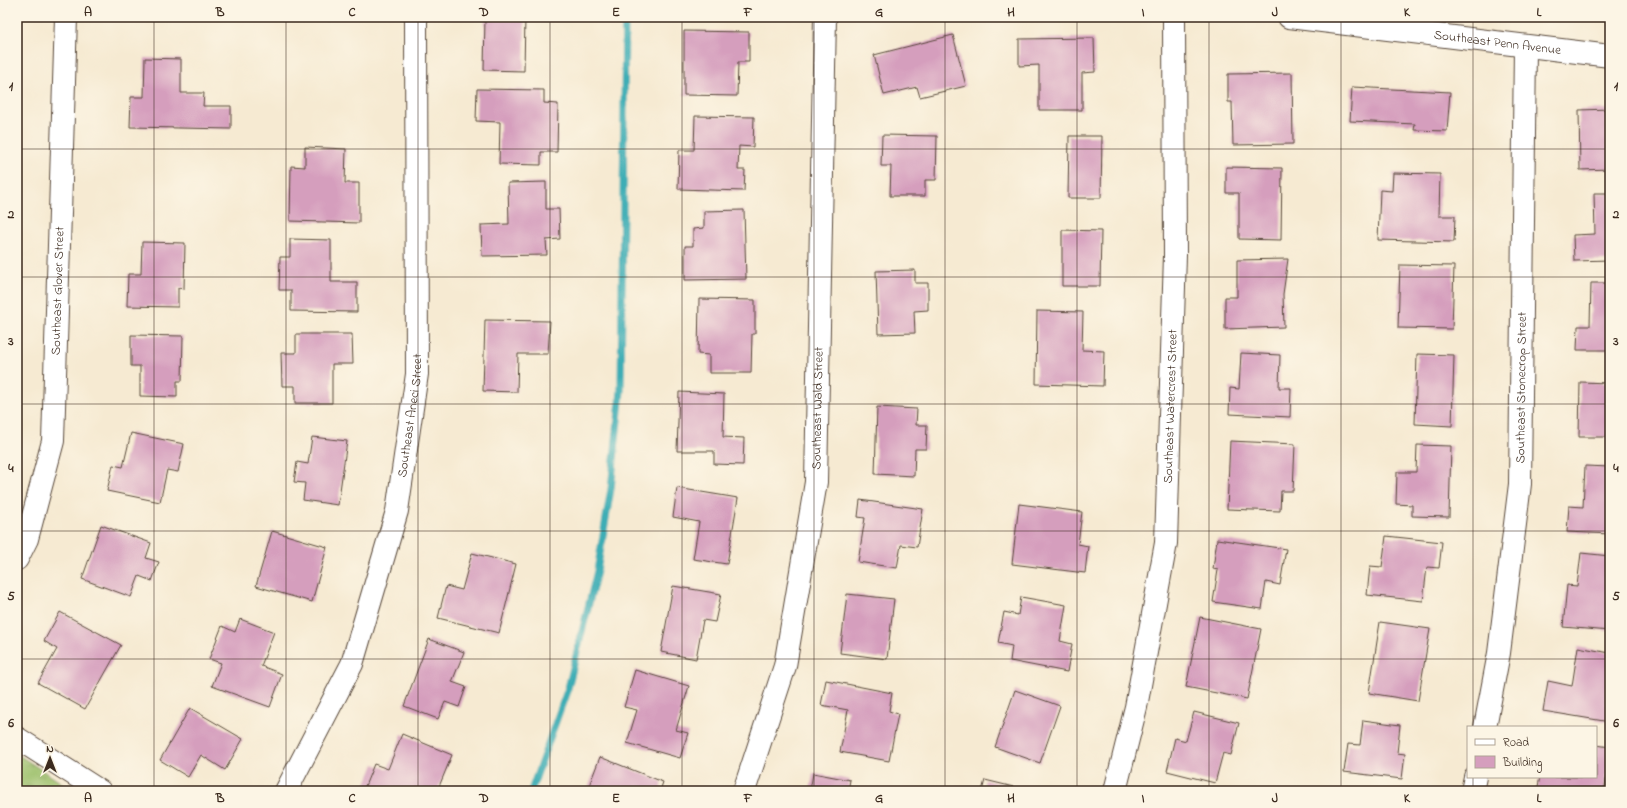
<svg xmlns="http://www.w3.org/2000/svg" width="1627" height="808" viewBox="0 0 1627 808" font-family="'Indie Flower',sans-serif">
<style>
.grass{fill:url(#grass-tufts);stroke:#6b7544}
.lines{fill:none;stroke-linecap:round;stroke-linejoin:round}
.stream{stroke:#3cadb5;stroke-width:7}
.building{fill:#d59ebd}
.minor-casing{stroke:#574739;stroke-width:24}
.minor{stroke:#fff;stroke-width:22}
.grid{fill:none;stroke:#3b2a1e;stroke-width:1;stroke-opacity:0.55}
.labels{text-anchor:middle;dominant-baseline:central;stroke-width:3.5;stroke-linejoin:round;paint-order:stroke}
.street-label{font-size:13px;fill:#3b2a1e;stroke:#fcf5e5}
.neatline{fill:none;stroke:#3b2a1e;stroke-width:1.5}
.grid-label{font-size:13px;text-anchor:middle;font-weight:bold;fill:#3b2a1e}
</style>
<defs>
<pattern id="grass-tufts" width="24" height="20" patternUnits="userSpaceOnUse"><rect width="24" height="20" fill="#9bc06b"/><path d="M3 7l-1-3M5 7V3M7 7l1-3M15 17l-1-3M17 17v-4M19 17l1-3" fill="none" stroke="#809c57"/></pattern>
</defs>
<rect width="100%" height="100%" fill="#fcf5e5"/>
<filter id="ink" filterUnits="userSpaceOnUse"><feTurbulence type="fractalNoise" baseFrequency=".025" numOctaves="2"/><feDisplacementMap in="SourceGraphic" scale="8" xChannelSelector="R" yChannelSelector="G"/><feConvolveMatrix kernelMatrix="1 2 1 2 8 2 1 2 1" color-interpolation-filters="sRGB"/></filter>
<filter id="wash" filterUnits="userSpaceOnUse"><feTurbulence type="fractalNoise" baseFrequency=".012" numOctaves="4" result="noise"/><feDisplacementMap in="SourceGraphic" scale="16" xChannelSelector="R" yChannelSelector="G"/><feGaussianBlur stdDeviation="0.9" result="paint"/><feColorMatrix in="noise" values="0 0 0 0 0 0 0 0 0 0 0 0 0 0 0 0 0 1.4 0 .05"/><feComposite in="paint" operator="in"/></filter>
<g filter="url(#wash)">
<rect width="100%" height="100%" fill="#f6ead2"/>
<path class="grass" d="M17,754l57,37h-57z"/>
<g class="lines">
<path class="stream" d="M531,791l37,-103 29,-117 14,-82 10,-98 4,-374"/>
</g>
<g id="blocks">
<g class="building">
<path d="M312,17h19l-1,4z"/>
<path d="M485,17h40l-1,54 -40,-1z"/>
<path d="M684,31l65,1v30h-11l-1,34 -53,-1z"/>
<path d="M953,35l13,51 -46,11 -3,-10 -33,8 -10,-40z"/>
<path d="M1094,38l1,34 -13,1v37h-43v-45l-20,1v-27z"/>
<path d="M145,58l36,1v34h23l-1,13h28v23l-101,-2 1,-30h13z"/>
<path d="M1292,73l1,71 -60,1 -1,-43h-4v-28z"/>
<path d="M1352,87l98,5 -3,39 -33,-1 1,-6 -65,-3z"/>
<path d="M477,89l67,1v13l14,1 -1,48h-16v13l-42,-1 1,-42 -24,-1z"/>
<path d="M1610,109v60l-30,1 -1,-60z"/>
<path d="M695,116l59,1 -1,30 -14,-1 -1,24h7l-1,21 -66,-2 1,-39h15z"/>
<path d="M882,135l55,1 -1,44h-11v16h-35l1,-30h-10z"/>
<path d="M1069,136h33l-1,62h-33z"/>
<path d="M305,147l41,2 -1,34h14v40l-69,-2 1,-55 14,1z"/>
<path d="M1226,167l56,1 -1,72 -42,-1v-46h-13z"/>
<path d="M1393,173l47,1 -1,42h16l-1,26 -76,-2 2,-50 12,1z"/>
<path d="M546,182v27h13l1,30 -14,1 1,15 -65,1 -1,-31 28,-1 -1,-41z"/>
<path d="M1594,193h16v67l-36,1 -1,-26 22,-1z"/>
<path d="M744,210l2,69 -61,1v-34h8v-17l11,-1v-17z"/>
<path d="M1062,230l39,1 -1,55h-38z"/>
<path d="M290,239l41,1v42h26v30l-66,-1v-21h-12l1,-33h10z"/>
<path d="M142,242l43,1 -1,46 -6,-1v19l-51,-1 1,-32h13z"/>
<path d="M1288,259l-5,35 1,33 -59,2v-32h12v-37z"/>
<path d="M1400,265l54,1 -2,63 -54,-1z"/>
<path d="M915,270v13h13v27l-14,1 1,22 -37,1 -2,-63z"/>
<path d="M1591,283h19v67h-33l1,-24h12z"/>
<path d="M699,299l56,1v34h-3l-1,39h-42v-18l-11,-1z"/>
<path d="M1037,311l46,1 -1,38 22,1 -1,35 -67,-2z"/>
<path d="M485,320l65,1 -2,33h-30l-1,38 -34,-1z"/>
<path d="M296,334h56l1,30h-21v39h-37v-17h-13l-1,-33h15z"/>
<path d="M131,335l52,1 -1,45h-5v16l-37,-1v-30h-9z"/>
<path d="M1241,353l39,2 -1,33h12l-1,29 -61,-3 1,-26 9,1z"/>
<path d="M1417,354l37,1 -2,71 -37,-2z"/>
<path d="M1580,382l30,1v54h-31z"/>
<path d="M679,392l45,2 -1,43 21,1 -1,27 -29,-1v-13h-37z"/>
<path d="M877,407l40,2 -1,16h11l-1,24h-11l-1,27 -39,-2z"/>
<path d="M131,433l53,11 -6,28 -11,-2 -7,32 -53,-11 6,-26 10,2z"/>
<path d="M312,437l35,4 -9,64 -35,-5 2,-17 -11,-1 3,-20 11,2z"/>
<path d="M1230,441l65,3 -2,47h-12l-1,20 -53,-2z"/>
<path d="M1417,445l34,1 -2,71 -37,-1v-11l-16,-1 1,-32h19z"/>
<path d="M1585,466l25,1v67l-43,-2 2,-26 14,1z"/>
<path d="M677,488l61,10 -11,66 -34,-5 6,-37 -26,-5z"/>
<path d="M860,500l63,9 -6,38 -16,-2 -4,23 -39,-6 7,-44 -7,-1z"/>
<path d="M1019,504l63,8 -4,32 10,2 -3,27 -73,-9z"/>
<path d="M101,525l50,18 -5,15 13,4 -7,19 -13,-5 -8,21 -49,-18z"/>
<path d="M272,531l55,16 -15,55 -56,-16z"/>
<path d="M1386,536l56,6 -3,26 -12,-1 -4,34 -56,-6 3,-29 12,1z"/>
<path d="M1217,539l69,10 -6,36 -14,-3 -4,27 -49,-7 5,-32 -5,-1z"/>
<path d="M472,553l44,11 -17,69 -61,-15 8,-32 16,4z"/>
<path d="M1581,553l29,3v75l-47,-4 4,-42 10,1z"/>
<path d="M673,586l48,8 -6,28 -12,-2 -7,39 -35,-7z"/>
<path d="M847,594l47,5 -7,60 -47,-6z"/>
<path d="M1021,597l45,8 -6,36 12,3 -5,28 -57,-11 2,-15 -14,-3 6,-31 14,3z"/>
<path d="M60,612l61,33 -36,64 -47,-26 19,-34 -13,-8z"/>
<path d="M1200,617l61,12 -14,70 -61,-12z"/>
<path d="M240,619l34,13 -13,34 21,8 -12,33 -58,-21 9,-23 -12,-4 13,-33 13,6z"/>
<path d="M1380,622l50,7 -12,72 -49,-8z"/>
<path d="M429,639l35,13 -12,30 14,5 -7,20 -14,-5 -7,17 -34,-13z"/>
<path d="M1578,647l32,6v69l-67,-11 5,-30 24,5z"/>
<path d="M635,670l54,16 -13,44 12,3 -8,25 -53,-15 10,-33 -13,-3z"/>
<path d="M826,680l66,13 -3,18 9,3 -9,47 -49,-9 8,-42 -27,-5z"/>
<path d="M1015,690l45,16 -20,57 -45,-16z"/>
<path d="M190,708l53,31 -18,31 -24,-15 -13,22 -28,-17z"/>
<path d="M1194,712l45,11 -8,32 -8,-2 -8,30 -48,-12 8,-33 11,3z"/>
<path d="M1363,720l37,5 -3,28 8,1 -3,25 -58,-7 4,-28 12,1z"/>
<path d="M402,734l50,21 -14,34 4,2h-79l11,-27 14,5z"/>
<path d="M1596,745l14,2v11l-6,33h-67l3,-14h56z"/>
<path d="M600,757l63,25 -3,9h-73z"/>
<path d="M813,773l37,7 -2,11h-38z"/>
<path d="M985,780l41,10 -1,1h-43z"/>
</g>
</g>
</g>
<g filter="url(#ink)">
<use href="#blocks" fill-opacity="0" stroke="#574739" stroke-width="1"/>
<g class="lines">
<defs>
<g id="minor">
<path id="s1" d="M1289,17l321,39"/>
<path id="s2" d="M17,559l10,-20 26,-98 13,-424"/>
<path id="s3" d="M1485,727l14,-74 21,-169 5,-438"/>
<path d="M17,738l83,53"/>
<path id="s4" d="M286,791l66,-127 45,-153 20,-137 -1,-357"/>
<path id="s5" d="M744,791l41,-125 31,-184 9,-465"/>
<path id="s6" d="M1115,791l21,-84 30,-164 9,-288 -1,-238"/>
<path d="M1472,791l3,-14"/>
</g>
</defs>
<use href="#minor" class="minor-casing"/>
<use href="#minor" class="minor"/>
</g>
</g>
<path class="grid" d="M154,17v774M286,17v774M418,17v774M550,17v774M682,17v774M814,17v774M945,17v774M1077,17v774M1209,17v774M1341,17v774M1473,17v710M17,149h1593M17,277h1593M17,404h1593M17,531h1593M17,659h1593M1473,777v14"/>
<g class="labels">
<g class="street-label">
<text stroke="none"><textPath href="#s1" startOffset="210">Southeast Penn Avenue</textPath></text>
<text stroke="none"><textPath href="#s2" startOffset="274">Southeast Glover Street</textPath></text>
<text stroke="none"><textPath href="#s3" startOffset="342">Southeast Stonecrop Street</textPath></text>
<text stroke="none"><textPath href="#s6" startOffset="390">Southeast Watercrest Street</textPath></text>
<text stroke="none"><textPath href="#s5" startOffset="392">Southeast Wald Street</textPath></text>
<text stroke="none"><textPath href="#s4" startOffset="399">Southeast Aneci Street</textPath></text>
</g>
</g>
<rect width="1627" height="808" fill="none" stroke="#fcf5e5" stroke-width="44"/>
<rect x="1467" y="726" width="130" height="52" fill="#fcf5e5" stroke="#afa495"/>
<rect x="1475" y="739" width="20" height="6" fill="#ffffff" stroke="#afa495"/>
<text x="1503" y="746" font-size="12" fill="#3b2a1e">Road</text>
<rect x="1475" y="756" width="20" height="12" fill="#d59ebd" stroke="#afa495"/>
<text x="1503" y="766" font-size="12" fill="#3b2a1e">Building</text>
<g transform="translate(50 758)" stroke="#fcf5e5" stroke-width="3" paint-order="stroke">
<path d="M0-3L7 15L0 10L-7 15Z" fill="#3b2a1e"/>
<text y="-6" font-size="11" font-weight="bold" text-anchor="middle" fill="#3b2a1e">N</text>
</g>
<rect x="22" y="22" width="1583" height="764" class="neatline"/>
<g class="grid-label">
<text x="88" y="16">A</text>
<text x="220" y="16">B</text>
<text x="352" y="16">C</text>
<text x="484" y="16">D</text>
<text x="616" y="16">E</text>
<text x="748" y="16">F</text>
<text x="879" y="16">G</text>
<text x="1011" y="16">H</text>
<text x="1143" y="16">I</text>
<text x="1275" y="16">J</text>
<text x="1407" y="16">K</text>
<text x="1539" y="16">L</text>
<text x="11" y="90">1</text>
<text x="1616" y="90">1</text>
<text x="11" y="218">2</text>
<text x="1616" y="218">2</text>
<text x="11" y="345">3</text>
<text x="1616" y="345">3</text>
<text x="11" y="472">4</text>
<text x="1616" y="472">4</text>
<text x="11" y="600">5</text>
<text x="1616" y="600">5</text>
<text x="11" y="727">6</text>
<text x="1616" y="727">6</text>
<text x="88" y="802">A</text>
<text x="220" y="802">B</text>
<text x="352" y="802">C</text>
<text x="484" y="802">D</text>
<text x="616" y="802">E</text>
<text x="748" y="802">F</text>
<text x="879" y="802">G</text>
<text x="1011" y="802">H</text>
<text x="1143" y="802">I</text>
<text x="1275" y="802">J</text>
<text x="1407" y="802">K</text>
<text x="1539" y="802">L</text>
</g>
</svg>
